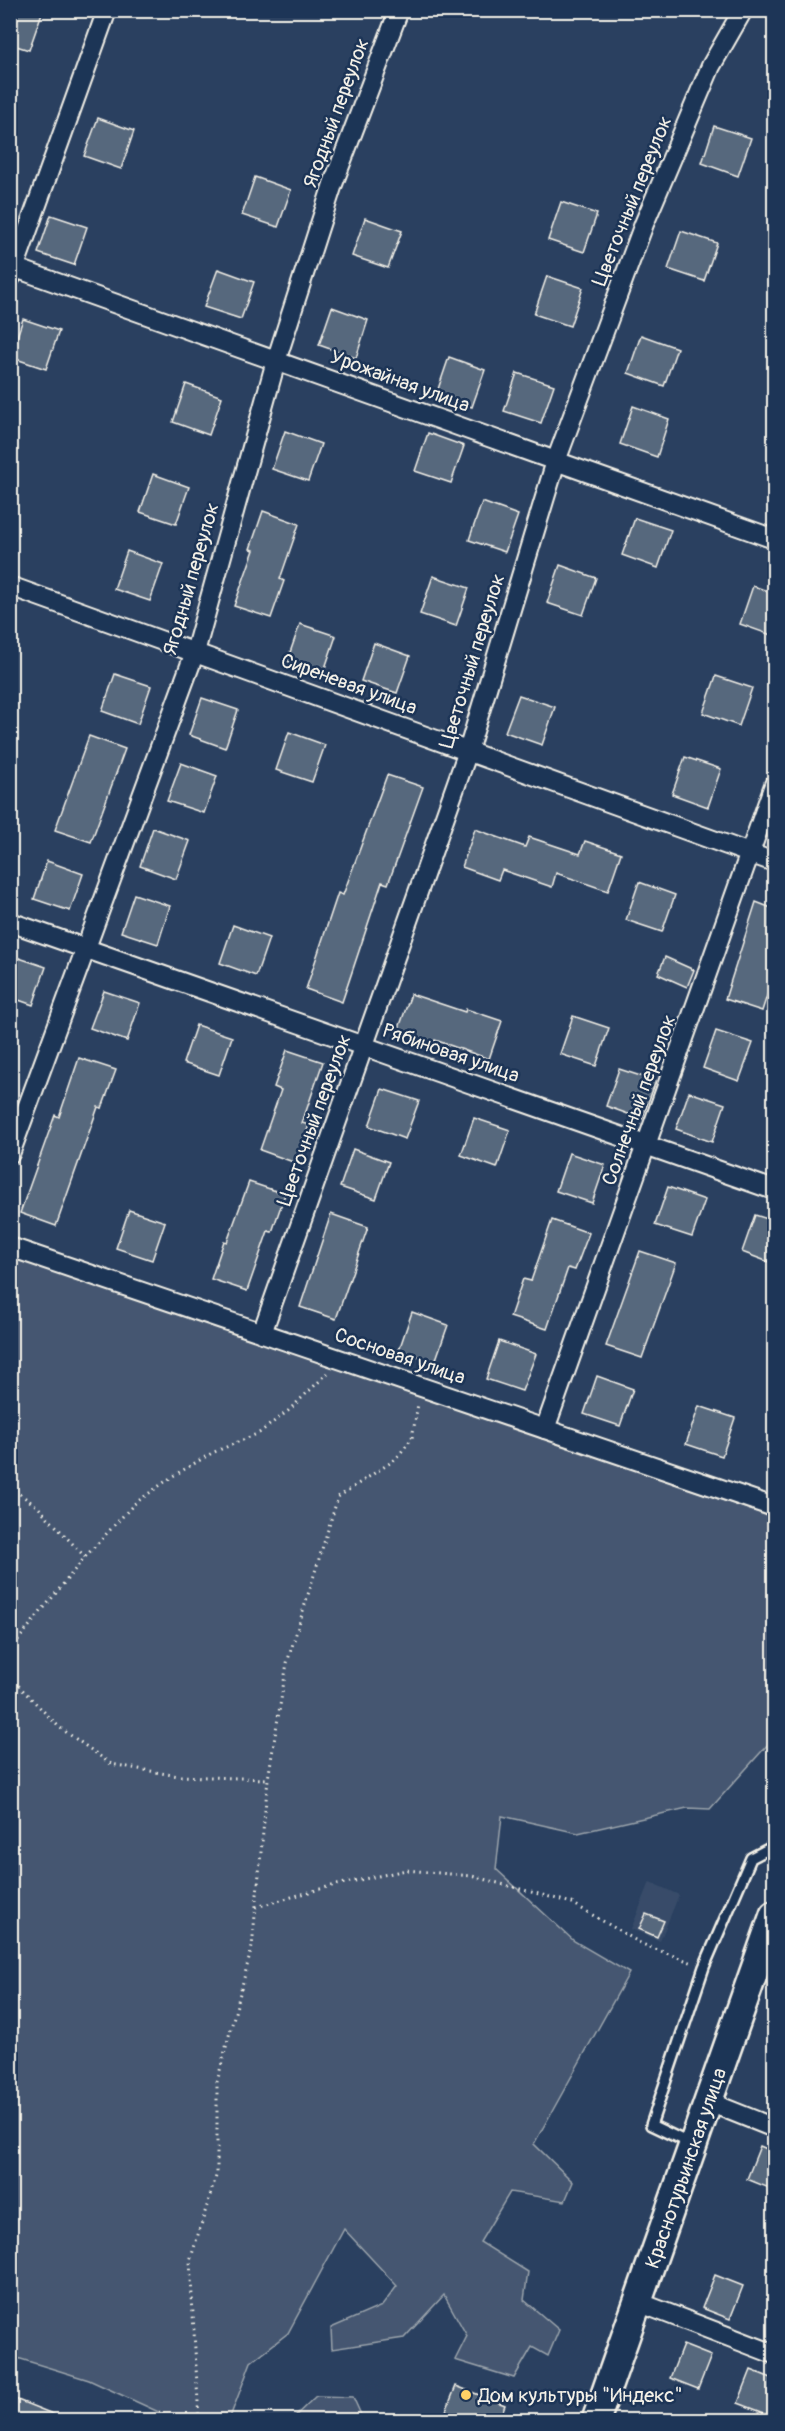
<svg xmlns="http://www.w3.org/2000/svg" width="785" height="2431" viewBox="0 0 785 2431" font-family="Pangolin,sans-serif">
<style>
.built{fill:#374c69}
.green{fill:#445771;stroke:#9ca4ac;stroke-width:1.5}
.building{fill:#56677d;stroke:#f4f1e8;stroke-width:1.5}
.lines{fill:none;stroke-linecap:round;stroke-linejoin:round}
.lane-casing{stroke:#f4f1e8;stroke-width:14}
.street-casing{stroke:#f4f1e8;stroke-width:22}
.secondary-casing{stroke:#f4f1e8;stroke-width:32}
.path{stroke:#f4f1e8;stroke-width:3;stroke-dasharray:1.5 4.5;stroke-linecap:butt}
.lane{stroke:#1d3557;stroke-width:9}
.street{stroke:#1d3557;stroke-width:18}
.secondary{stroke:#1d3557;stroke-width:27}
.poi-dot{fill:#ffd166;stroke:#1d3557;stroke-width:2}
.labels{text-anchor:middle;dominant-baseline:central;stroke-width:5;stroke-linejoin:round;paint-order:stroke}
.street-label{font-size:20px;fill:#f4f1e8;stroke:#1d3557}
.poi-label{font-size:20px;fill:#f4f1e8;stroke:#1d3557;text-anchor:start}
</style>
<rect width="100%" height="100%" fill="#2a4060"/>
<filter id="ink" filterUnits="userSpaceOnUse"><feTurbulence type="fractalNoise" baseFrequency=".0167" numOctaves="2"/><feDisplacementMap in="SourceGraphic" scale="12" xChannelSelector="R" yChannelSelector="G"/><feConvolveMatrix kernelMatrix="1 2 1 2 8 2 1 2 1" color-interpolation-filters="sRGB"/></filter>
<g filter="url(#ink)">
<path class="built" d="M650,1882l29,13 -19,46 -29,-12z"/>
<g class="green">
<path d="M10,1254l764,264v211l-4,13 -60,67 -23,-1 -109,25 -76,-17 -6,53 78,72 55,32 -95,171 39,38 -8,19 -55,-9 -30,50 48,30 -4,28 35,30 -11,26 -16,-9 -18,31 -59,-18 12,-24 -23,-41 -40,43 -72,11 -1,-21 51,-22 15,-20 -53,-57 -56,104 -37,29 -22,58h-53l-87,-40 -78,-24z"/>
<path d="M316,2396l37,1 10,22 -1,1h-71z"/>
</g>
<g class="building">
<path d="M10,10h33l-14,40 -19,-6z"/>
<path d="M98,118l36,13 -13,38 -37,-13z"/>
<path d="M714,126l37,12 -13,38 -36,-13z"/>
<path d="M255,177l36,13 -13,37 -36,-12z"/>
<path d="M561,202l36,12 -13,38 -36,-12z"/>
<path d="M51,215l36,12 -13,38 -36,-12z"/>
<path d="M365,218l37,13 -14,37 -36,-12z"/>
<path d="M681,231l36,12 -13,38 -36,-12z"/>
<path d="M218,269l36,13 -13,37 -37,-12z"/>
<path d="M547,276l36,12 -13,38 -36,-12z"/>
<path d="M332,307l36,13 -12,38 -37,-13z"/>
<path d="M23,319l36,12 -13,38 -36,-12z"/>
<path d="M641,335l36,13 -13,38 -36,-13z"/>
<path d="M449,357l36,13 -13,37 -36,-12z"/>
<path d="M517,373l37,12 -13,38 -37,-12z"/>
<path d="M186,384l36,13 -13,38 -36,-13z"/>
<path d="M633,406l36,13 -12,38 -37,-13z"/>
<path d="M285,431l36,13 -13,37 -36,-12z"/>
<path d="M428,433l36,13 -13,37 -36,-12z"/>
<path d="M153,474l36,13 -13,37 -36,-12z"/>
<path d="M482,502l36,13 -13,37 -36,-12z"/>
<path d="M263,511l36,13 -19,55 4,2 -13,37 -37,-12 20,-56 -4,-1z"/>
<path d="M635,518l36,12 -13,38 -36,-13z"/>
<path d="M127,551l36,13 -13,37 -36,-12z"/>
<path d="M560,565l36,13 -13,37 -36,-12z"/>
<path d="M433,576l36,12 -13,38 -36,-12z"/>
<path d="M753,586l21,7v43l-34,-12z"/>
<path d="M300,624l36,12 -13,38 -36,-13z"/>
<path d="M374,643l36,13 -13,37 -36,-12z"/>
<path d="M115,674l36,12 -13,38 -36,-13z"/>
<path d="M716,676l36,12 -13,38 -36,-13z"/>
<path d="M519,695l36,12 -13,38 -37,-13z"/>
<path d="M202,698l36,12 -13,38 -36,-13z"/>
<path d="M289,732l36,13 -13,37 -36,-12z"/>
<path d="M89,736l36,13 -34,93 -36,-12z"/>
<path d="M685,757l36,12 -13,38 -36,-13z"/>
<path d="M181,763l36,13 -13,37 -37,-12z"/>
<path d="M387,775l36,12 -35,97 -6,-2 -40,120 -36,-13 32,-96 5,2z"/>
<path d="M153,828l37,13 -14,38 -36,-13z"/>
<path d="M475,829l50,18 4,-10 51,17 5,-13 36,12 -13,38 -52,-18 -4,14 -50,-17 -4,10 -36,-13z"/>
<path d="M47,861l36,13 -13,37 -36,-12z"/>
<path d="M639,882l36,13 -13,37 -36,-12z"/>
<path d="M134,894l36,12 -12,38 -37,-12z"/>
<path d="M756,902l18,7v65l-12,37 -37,-12z"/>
<path d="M233,925l36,13 -13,38 -36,-13z"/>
<path d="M10,955l36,12 -13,38 -23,-8z"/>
<path d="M665,957l29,13 -7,17 -29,-13z"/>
<path d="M104,991l36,12 -13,38 -37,-13z"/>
<path d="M411,994l54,18 1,-3 36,12 -13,38 -54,-19 -1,4 -36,-13z"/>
<path d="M573,1016l36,12 -13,38 -36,-12z"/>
<path d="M196,1025l36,12 -13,38 -36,-12z"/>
<path d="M716,1031l37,12 -14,38 -36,-13z"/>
<path d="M287,1050l36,12 -21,61 7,2 -13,38 -36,-13 21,-60 -7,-3z"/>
<path d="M79,1058l37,12 -14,38 -4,-1 -42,119 -36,-13 35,-98 4,2z"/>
<path d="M619,1069l37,12 -14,38 -36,-13z"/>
<path d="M382,1089l37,12 -14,38 -36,-13z"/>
<path d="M689,1092l36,12 -13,38 -36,-13z"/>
<path d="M474,1118l36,12 -13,38 -36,-13z"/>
<path d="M353,1149l36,13 -13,37 -36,-12z"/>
<path d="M569,1153l36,12 -13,38 -36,-12z"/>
<path d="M249,1182l36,12 -13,38 -4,-1 -21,60 -36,-12 13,-38 3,1z"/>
<path d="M668,1187l37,13 -13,37 -37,-12z"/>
<path d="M129,1210l36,12 -13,38 -36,-12z"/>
<path d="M331,1214l37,13 -32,92 -36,-12z"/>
<path d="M755,1215l19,6v43l-32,-12z"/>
<path d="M552,1220l37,13 -14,37 -7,-2 -21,61 -37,-12 13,-38 8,2z"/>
<path d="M640,1251l36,12 -34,95 -36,-12z"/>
<path d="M412,1312l36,13 -13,37 -36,-12z"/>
<path d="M499,1341l37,13 -14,37 -36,-12z"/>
<path d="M597,1376l36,13 -13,37 -36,-12z"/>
<path d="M699,1406l36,12 -13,38 -36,-12z"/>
<path d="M646,1914l18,7 -7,16 -18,-8z"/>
<path d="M760,2146l14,6v38l-27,-11z"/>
<path d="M715,2275l28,11 -13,33 -28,-11z"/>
<path d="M683,2345l28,11 -13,33 -28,-11z"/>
<path d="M751,2370l23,9v14l-7,21 -29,-11z"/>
<path d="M456,2386l49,19 -6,16h-57z"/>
<path d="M10,2397l58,23v1h-58z"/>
</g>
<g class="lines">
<defs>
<path id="lane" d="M691,2144l-40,-19 53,-158 47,-109 23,-12"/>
<g id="street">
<path d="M10,266l764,273"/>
<path d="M11,277l96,-267"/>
<path d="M10,586l764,276"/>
<path d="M10,922l764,268"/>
<path d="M10,1154l185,-502 81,-291 57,-177 66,-174"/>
<path d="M10,1247l764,260"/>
<path d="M262,1333l206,-582 88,-290 88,-237 67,-158 32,-56"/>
<path d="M545,1429l229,-644"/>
<path d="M709,2102l65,26"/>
<path d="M638,2302l136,52"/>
</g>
<path id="secondary" d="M596,2420l178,-505"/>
</defs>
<use href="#lane" class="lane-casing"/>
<use href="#street" class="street-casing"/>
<use href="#secondary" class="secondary-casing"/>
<g class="path">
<path d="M10,1487l28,20 47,50"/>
<path d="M10,1650l75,-93 49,-53 39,-28 39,-23 47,-20 29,-22 41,-39"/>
<path d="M10,1677l49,50 52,37 67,12 90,3"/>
<path d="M256,1907l71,-20 79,-17 66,6 100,27 70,41 51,19"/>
<path d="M199,2420l-9,-159 27,-88v-91l35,-135 16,-168 19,-116 51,-166 58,-38 16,-21 6,-34"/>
</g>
<use href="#lane" class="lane"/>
<use href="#street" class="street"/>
<use href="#secondary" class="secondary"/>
</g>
</g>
<circle class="poi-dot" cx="466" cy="2395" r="6"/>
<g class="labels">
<g class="street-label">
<text transform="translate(336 113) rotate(-70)">Ягодный переулок</text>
<text transform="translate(632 201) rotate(-68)">Цветочный переулок</text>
<text transform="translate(400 381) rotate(20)">Урожайная улица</text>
<text transform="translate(191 579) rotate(-74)">Ягодный переулок</text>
<text transform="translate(472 661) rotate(-73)">Цветочный переулок</text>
<text transform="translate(349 684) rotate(20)">Сиреневая улица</text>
<text transform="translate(451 1053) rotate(19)">Рябиновая улица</text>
<text transform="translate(639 1100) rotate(-70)">Солнечный переулок</text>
<text transform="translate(314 1120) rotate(-70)">Цветочный переулок</text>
<text transform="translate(400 1356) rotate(19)">Сосновая улица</text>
<text transform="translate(686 2168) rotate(-71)">Краснотурьинская улица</text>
</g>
<g class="poi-label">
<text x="478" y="2395">Дом культуры "Индекс"</text>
</g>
</g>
<rect width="785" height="2431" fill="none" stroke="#1d3557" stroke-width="36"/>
<rect x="18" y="18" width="749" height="2395" fill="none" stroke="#f4f1e8" stroke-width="2" filter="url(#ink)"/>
</svg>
